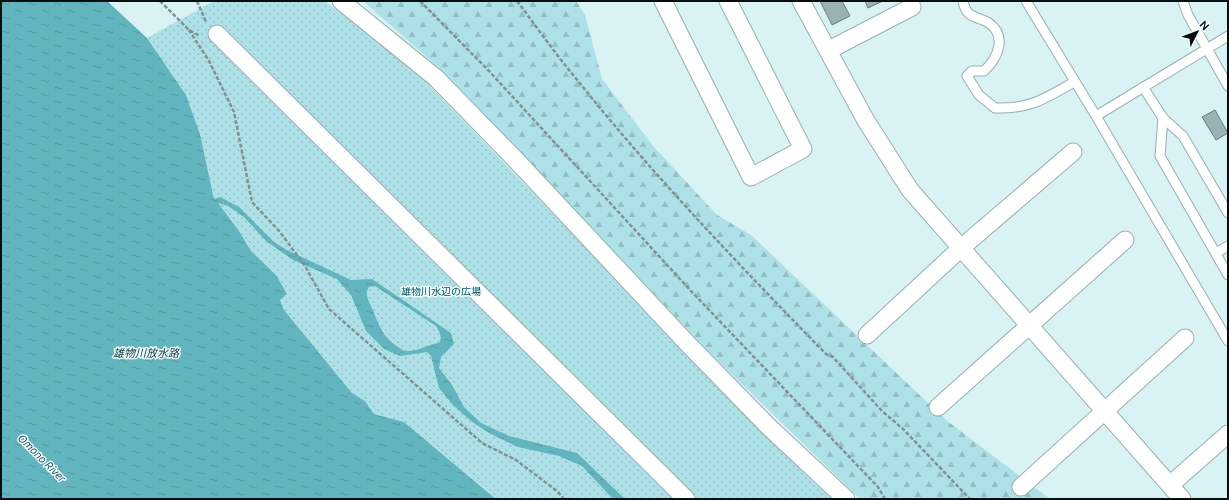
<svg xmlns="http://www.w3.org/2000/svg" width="1229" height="500" viewBox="0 0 1229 500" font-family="Ubuntu,'Noto Sans JP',sans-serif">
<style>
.forest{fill:url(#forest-firs)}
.park{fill:url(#park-dots)}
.water{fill:url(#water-ripples);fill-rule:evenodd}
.building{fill:#9ab2b4;stroke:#687e81}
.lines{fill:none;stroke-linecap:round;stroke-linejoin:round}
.lane-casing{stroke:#97afb2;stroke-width:11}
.street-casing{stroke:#97afb2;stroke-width:19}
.path{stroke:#809294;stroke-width:2.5;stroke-dasharray:4 2;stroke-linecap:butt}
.lane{stroke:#fff;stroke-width:9}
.street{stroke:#fff;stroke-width:17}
.labels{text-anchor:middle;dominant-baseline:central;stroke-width:3;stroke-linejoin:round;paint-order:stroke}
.park-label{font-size:10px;fill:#035259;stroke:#eefdfe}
.water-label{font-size:11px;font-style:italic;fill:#0f383d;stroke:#eefdfe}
</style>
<defs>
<pattern id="forest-firs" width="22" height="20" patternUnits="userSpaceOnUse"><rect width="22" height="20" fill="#ade1e7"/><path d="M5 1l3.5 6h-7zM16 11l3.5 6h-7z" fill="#93c0c5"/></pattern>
<pattern id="park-dots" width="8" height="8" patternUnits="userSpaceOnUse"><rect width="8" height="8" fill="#ade1e7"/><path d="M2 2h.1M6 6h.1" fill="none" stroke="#93c0c5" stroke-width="1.8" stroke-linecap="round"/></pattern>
<pattern id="water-ripples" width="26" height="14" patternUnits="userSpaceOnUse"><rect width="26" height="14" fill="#62b5be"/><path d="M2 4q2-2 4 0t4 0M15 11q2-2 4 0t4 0" fill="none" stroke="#549aa2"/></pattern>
</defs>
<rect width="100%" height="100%" fill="#d9f2f4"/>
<path class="forest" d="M363,1h213l9,14 17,64 52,68 63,68 34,20 195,185 104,79h-190l-152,-148 -262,-277z"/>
<path class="park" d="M214,1h111l96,76 386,399 25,23h-335l-93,-77 -30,-8 -9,-13 -13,-8 -68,-83 -4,-10 -4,-25 -25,-24 -12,-20 -25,-32 -14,-65 -14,-39 -39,-57z"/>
<path class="water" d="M1,1h106l40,37 39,57 14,39 14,65 6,-2 19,10 35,35 13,8 64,30 21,-1 79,54 3,11 -13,13 -2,11 13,17 12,22 17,16 28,13 68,17 48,46h-12l-31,-33 -23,-10 -41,-9 -29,-14 -18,-12 -18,-16 -14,-17 -8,-32 -4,-4 -27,4 -16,-7 -18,-18 -15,-36 -14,-16 -44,-19 -27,-19 -22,-24 -16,-11 -10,-3 21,28 12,20 25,24 11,19 -7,6 4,10 68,83 13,8 9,13 30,8 92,77h-495zM375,286l61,40c3,5 7,11 3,17 -11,1 -21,9 -33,8 -3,0 -5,-2 -8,-4 -14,-9 -18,-19 -24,-34 -3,-9 -11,-17 -5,-26z"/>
<g class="building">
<path d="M820,1h22l8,15 -18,9z"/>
<path d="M865,1h18l-15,7z"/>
<path d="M1215,110l13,23 -12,7 -14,-23z"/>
</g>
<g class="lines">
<defs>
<g id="lane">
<path d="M963,1c4,19 13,14 26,22 19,14 8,36 -5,48h-12l-5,5 12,19 16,13c36,1 49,-9 79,-26"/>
<path d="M1026,1l70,115 132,225"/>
<path d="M1183,1l5,14 40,71"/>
<path d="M1143,87l20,31 20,18 45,77"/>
<path d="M1096,116l132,-80"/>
<path d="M1163,118l-3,38 68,119"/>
<path d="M1216,253l12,-7"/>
</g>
<g id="street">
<path d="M341,1l95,77 79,81 171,183 83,85 77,72"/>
<path d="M663,1l88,176 52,-28 -75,-148"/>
<path d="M801,1l64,118 45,71 272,309"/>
<path d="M217,34l469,465"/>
<path d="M829,50l83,-43"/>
<path d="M867,335l94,-87 112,-96"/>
<path d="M938,407l187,-167"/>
<path d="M1170,485l58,-51"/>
<path d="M1021,487l164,-149"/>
</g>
</defs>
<use href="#lane" class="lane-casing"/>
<use href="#street" class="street-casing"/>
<g class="path">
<path d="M160,1l29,29 11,6"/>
<path d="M197,1l9,21"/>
<path d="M420,1l69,70 202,220 187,196 7,12"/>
<path d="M517,1c19,25 37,51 57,75 78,98 165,189 252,278l7,3 49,54 21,18 67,70"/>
<path d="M189,30l20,31 25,51 18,90 28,30 25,34 24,43 153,134 34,17 41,31 7,8"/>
</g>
<use href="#lane" class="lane"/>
<use href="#street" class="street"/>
</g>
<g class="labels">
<g class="park-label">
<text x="441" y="291">雄物川水辺の広場</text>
</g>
<g class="water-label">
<text x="146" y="353">雄物川放水路</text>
<text transform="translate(42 458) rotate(45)">Omono River</text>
</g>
</g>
<rect width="1229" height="500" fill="none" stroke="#060e0f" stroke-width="4"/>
<g transform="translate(1197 32) rotate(48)" stroke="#eefdfe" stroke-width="3" paint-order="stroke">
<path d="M0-3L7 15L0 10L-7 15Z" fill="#060e0f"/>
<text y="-6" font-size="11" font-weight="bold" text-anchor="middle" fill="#060e0f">N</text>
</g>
</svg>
